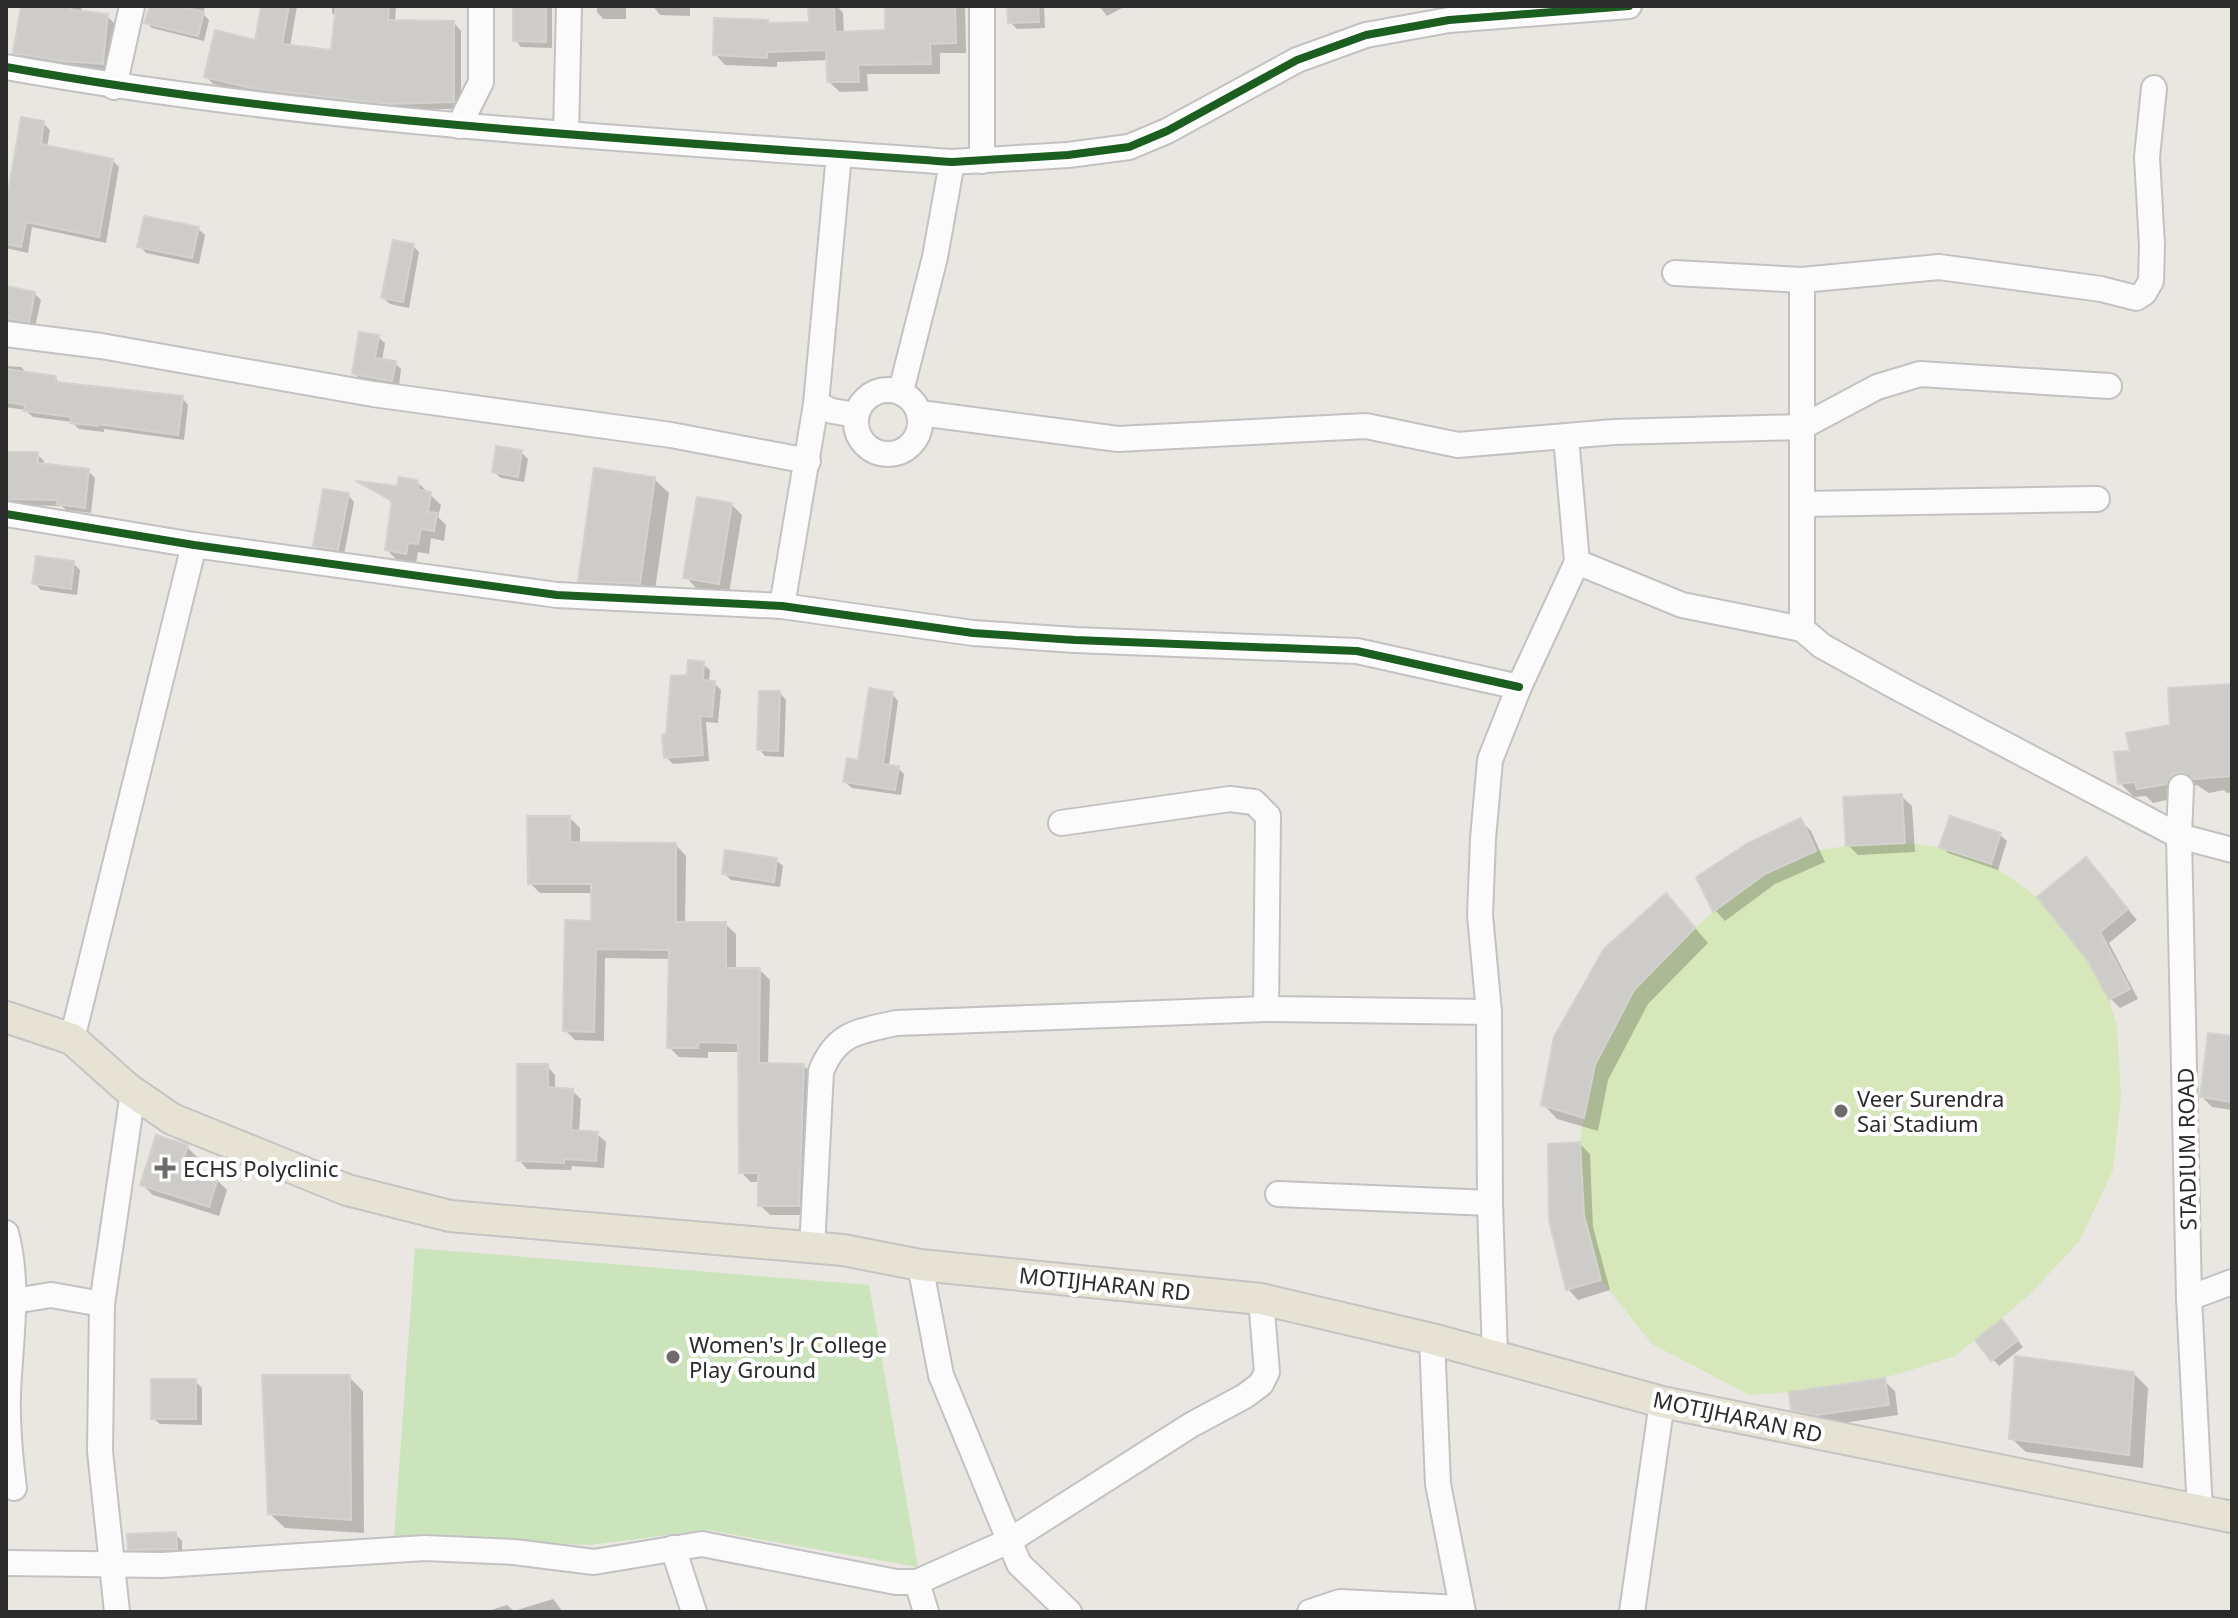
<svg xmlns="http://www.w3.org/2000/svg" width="2238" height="1618" viewBox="0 0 2238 1618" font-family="'Noto Sans',sans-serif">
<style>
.green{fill:#cce4bb}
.pitch{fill:#d6e8b9}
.shadow{fill:#0003}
.building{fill:#ceccc9;stroke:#d4d1ce;stroke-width:2}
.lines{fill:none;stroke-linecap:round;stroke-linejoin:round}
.minor-casing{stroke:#c3c2c2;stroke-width:28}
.major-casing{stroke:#c5c4c2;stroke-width:34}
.minor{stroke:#fcfbfb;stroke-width:24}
.major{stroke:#e7e3d4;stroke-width:30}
.cycleway-casing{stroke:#fff;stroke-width:13}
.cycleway{stroke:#1b5e20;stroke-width:8}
.poi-dot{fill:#6e6c6b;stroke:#fff;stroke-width:3}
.labels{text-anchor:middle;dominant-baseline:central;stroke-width:8;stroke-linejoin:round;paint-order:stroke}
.poi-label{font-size:22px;fill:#2b2b2b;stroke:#fff;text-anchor:start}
.street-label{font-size:22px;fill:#2b2b2b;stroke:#fff}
</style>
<rect width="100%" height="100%" fill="#eae6e2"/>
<path class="green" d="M415,1248l454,37 49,282 -211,-37 -118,15 -195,-7z"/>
<path class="pitch" d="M1902,794l3,49 34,4 11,-31 51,17 -10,31 46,33 49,-40 42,52 -49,40 12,16 21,-11 18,35 -21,11 8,26 4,70 -8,74 -34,72 -50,53 -27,23 16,22 -27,21 -17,-20 -19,15 -70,22 4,27 -97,13 -4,-26 -38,3 -98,-51 -51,-64 -35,10 -17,-70 -1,-76 32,-3 4,-23 -43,-13 13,-68 50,-88 62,-56 30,34 17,-15 -17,-35 52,-34 53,-25 15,33 29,-5 -2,-49z"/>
<g class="shadow">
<path d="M23,6h59l-1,7 26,3 9,9 -4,47 -88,-10 -9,-10z"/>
<path d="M153,6h52l-2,8 6,6 -5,21 -52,-13 -6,-6z"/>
<path d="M263,6h34l-7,41 42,5 5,-33 -5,-6v-7h64l-1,16 59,1 7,8v78h-61l-140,-14 -47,-11 -7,-8 50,-33z"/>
<path d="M515,6h37v42l-31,-1 -6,-7z"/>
<path d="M597,6h29v13h-23l-6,-7z"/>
<path d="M653,6h37v10l-30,-1z"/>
<path d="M810,6h27l6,7 1,21 43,-2v-26h78l1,47h-26v21h-73l1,17 -28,1 -11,-10v-22l-52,2v5l-52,-2 -10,-11 53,-32 3,3 40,-1z"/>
<path d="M1009,6h35l1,22 -28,1 -7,-7z"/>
<path d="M1099,6h27l-19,10z"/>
<path d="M43,123l7,7 -3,17 65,13 7,7 -13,76 -74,-16 -4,26 -22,-5v-39z"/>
<path d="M198,229l7,6 -6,29 -53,-11 -6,-7z"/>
<path d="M413,246l6,6 -10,56 -19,-4 -7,-6z"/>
<path d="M6,288l28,5 7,7 -6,27 -29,-5z"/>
<path d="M378,337l7,6 -3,18 13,2 6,6 -2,17 -38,-6 -7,-6z"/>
<path d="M6,366l15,1 7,7 27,4 6,7 121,13 6,7 -4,35 -80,-11v3l-25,-3 -7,-7 -39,-5 -8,-7 -19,-3z"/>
<path d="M521,452l7,7 -4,23 -23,-4 -7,-6z"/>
<path d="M6,454h31l7,7v4l44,6 7,7 -4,35 -25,-3 -4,-4 -50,-1 -6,-6z"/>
<path d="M654,479l15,14 -15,104 -60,-2 -14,-15z"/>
<path d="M416,481l25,24 -3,12 8,8 -2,16 -13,-3 -2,16 -11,-2 -2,11 -19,-3 -10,-10 7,-46 -31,-22 36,6z"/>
<path d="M348,495l6,7 -10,53 -23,-3 -6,-6z"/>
<path d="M731,504l11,11 -13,78 -33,-5 -10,-11z"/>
<path d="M73,563l7,7 -3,25 -36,-5 -7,-7z"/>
<path d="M703,664l7,6 -1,13h5l7,7 -3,33 -12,-1 3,39 -36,3 -7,-7 23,-81z"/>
<path d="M2232,686v106l-5,1 -3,-3 -15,3 -12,-8 -9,3 -7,9 -28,6 -7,-7 -12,1 -14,-14 12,-31z"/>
<path d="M780,693l6,7 -2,57 -19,-1 -6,-7z"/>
<path d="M892,694l6,7 -9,65 9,2 6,6 -3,21 -49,-7 -7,-6 15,-20z"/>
<path d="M1901,796l11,10 3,46 -57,3 -10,-10z"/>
<path d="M570,818l10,10v16l96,1 10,11 -1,68h40l11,10v36h24l10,10 -2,85 36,1 10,10 -6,139h-38l-10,-10v-23h-9l-10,-10 -1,-120h-32v6l-29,-1 -10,-10 2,-88 -66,-1 -1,83 -29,-1 -10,-10 28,-107v-30h-53l-10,-10z"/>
<path d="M1801,821l10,10 14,31 -50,22 -50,37 -10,-11z"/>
<path d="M2000,835l7,6 -9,29 -50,-17 -6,-7z"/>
<path d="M776,860l7,6 -3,21 -49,-7 -7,-7z"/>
<path d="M2095,869l42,51 -28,23 29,56 -18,9 -10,-10 -20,-38z"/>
<path d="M1680,910l28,33 -60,61 -40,76 -10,51 -41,-12 -14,-15z"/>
<path d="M2232,1038v72l-20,-3 -10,-10z"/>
<path d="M547,1066l8,9v15l17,1 9,8 -2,34 18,1 9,8 -2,26 -32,-2 -1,4 -44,-1 -8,-9z"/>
<path d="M1580,1144l10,10 3,73 17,63 -32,10 -10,-11z"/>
<path d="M187,1147l10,10 -4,15 24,8 10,10 -8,26 -66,-21 -10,-10z"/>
<path d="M2008,1328l15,19 -24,19 -22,-25z"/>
<path d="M2134,1374l14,14 -5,80 -117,-16 -15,-14z"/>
<path d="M349,1377l14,14 1,142 -79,-5 -15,-14z"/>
<path d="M195,1381l7,7v37l-42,-1 -7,-6z"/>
<path d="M1884,1381l11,10 3,24 -69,10 -25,-5 -11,-11z"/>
<path d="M175,1534l7,7v14h-45l-7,-6z"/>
<path d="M553,1599l10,13h-78l22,-7 7,6z"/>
</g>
<g class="building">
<path d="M21,6h51l-1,4 37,4 -5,50 -41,-3 -49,-8z"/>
<path d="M150,6h29l25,6 -6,24 -54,-13z"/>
<path d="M261,6h28l-7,38 49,6 5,-44h53l-1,14 66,1v81l-63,2 -30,-3 -110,-13 -47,-11 11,-47 40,10z"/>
<path d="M513,6h33v36l-33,-1z"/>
<path d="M808,6h26l1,26 50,-2v-24h70l1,37 -26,1 1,20 -73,1 1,17h-32l-1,-32 -59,2v6l-54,-3 1,-37 54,2v3l41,-1z"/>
<path d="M1007,6h31l1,16 -31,1z"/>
<path d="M21,117l23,4 -3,23 72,15 -14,78 -73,-15 -5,25 -15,-3v-51h2z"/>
<path d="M144,216l55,11 -7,31 -55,-11z"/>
<path d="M393,240l21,4 -11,58 -22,-4z"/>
<path d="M6,286l29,6 -6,30 -23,-4z"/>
<path d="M359,332l20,3 -4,23 21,3 -4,20 -40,-7z"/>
<path d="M6,369l50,7 -1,6 128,14 -5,39 -80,-11v2l-28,-3 1,-6 -47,-6 1,-6 -19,-3z"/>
<path d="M496,446l26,4 -4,27 -26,-5z"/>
<path d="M6,452h32v11l51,6 -4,39 -28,-4 1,-4 -52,-1z"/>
<path d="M594,468l61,9 -15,107 -62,-3z"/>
<path d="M399,477l18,3 2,10 12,2 -3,20 9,1 -3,18 -13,-2 -3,15 -10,-1 -2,11 -21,-4 7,-49 -36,-20 41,5z"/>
<path d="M323,489l26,4 -11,57 -25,-4z"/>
<path d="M697,497l35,6 -13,81 -36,-6z"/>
<path d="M36,556l38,5 -3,28 -39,-5z"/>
<path d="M688,660l16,2 -1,18 12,1 -3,36 -12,-1 3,39 -39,3 -2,-23 4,-1 5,-58 16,-1z"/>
<path d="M2232,684v92l-38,3 -13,-7 -8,2 -6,10 -30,5 -2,-7 -17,2 -4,-32 16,-1 -4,-18 44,-8 -2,-37z"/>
<path d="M869,688l24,4 -10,72 16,2 -4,24 -52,-8 4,-24 11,2z"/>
<path d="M759,691h21l-2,60 -21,-1z"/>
<path d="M1902,794l3,49 -59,3 -3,-49z"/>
<path d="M527,816h43v26l106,1v79h50v46h34l-1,95 45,1 -5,142h-41v-33h-19l-1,-130 -39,-1 -1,6h-31l2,-98 -73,-1 -2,83 -31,-1 2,-111 26,1v-37h-63z"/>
<path d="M1950,816l51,17 -10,31 -52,-17z"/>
<path d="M1801,818l15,33 -51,23 -52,38 -17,-35 52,-34z"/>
<path d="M725,850l52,8 -3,24 -52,-8z"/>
<path d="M2086,857l42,52 -28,23 30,57 -21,11 -21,-39 -51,-64z"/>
<path d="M1666,893l29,35 -61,62 -39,75 -11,53 -43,-13 13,-68 50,-88z"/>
<path d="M2208,1033l24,3v66l-32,-5z"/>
<path d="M517,1064h31v23l25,2 -2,41 27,2 -2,29 -32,-2v4l-47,-2z"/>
<path d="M156,1135l32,10 -7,21 37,12 -9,29 -69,-22z"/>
<path d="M1580,1142l4,73 17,65 -35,10 -17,-70 -1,-76z"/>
<path d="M2002,1319l16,21 -27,21 -16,-21z"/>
<path d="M2015,1356l119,16 -5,83 -120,-16z"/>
<path d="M262,1375h88l1,145 -83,-6z"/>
<path d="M1885,1378l4,27 -72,10 -26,-5 -2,-18z"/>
<rect x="151" y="1379" width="45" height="40"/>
<path d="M176,1532l1,17 -49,1 -1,-16z"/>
</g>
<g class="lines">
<defs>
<g id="minor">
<path d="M982,6v155"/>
<path d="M6,67c312,56 630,72 946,95l116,-7 61,-8 38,-16 130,-71 69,-25 83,-15 180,-14"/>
<path d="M114,87l18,-81"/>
<path d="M459,126l22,-44v-76"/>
<path d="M566,134l3,-128"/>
<path d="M839,154l-23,250 16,7 24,4"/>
<path d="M1675,273l127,7 137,-13 162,22 35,9 8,-5 7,-12 1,-35 -5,-89 7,-69"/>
<path d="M6,334l95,12 272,48 298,41 137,26"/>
<circle cx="888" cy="422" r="32"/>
<path d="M901,391l34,-134 17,-95"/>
<path d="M920,413l198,26 248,-13 92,19 156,-13 188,-5 75,-40 43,-13 189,12"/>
<path d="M1802,504l295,-5"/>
<path d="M6,514l188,31 363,50 225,11 191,27 102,7 282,11 162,36"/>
<path d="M1577,562l105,43 120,24 20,17 76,42 281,148 53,14"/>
<path d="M782,606l34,-202"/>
<path d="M1802,629v-349"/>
<path d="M2181,787l-2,49 10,462 11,213"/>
<path d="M1061,823l169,-24 24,3 14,14 -2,193"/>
<path d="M72,1039l122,-494"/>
<path d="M1278,1194l212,9"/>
<path d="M6,1233c14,53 4,107 2,161 -1,32 2,63 6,94"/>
<path d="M812,1249l9,-178c16,-39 37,-39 75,-48l370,-14 223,3"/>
<path d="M920,1265l21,110 78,189 50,48"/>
<path d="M2189,1298l43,-16"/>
<path d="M14,1301l37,-6 51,9"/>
<path d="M1432,1339l6,145 25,128"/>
<path d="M1495,1356l-5,-153 -1,-191 -9,-97 3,-76 7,-79 29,-73 58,-125 -11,-125"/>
<path d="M673,1548l21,64"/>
<path d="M6,1563l156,2 263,-17 89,4 80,10 108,-18 194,38h21l92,-41 182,-116 54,-29 16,-12 6,-12 -6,-73"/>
<path d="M917,1582l9,30"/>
<path d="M117,1612l-17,-161 2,-147 31,-212"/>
<path d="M1310,1612l30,-10 121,6"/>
<path d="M1632,1612l30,-210"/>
</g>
<path id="major" d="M6,1017l66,22 55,49 45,31 175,71 103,26 393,34 77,15 341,34 171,40 230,63 570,115"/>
</defs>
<use href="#minor" class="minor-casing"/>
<use href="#major" class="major-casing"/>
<use href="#minor" class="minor"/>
<use href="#major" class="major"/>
<defs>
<g id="cycleway">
<path d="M6,67c312,56 630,72 946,95l116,-7 61,-8 38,-16 130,-71 69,-25 83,-15 180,-14"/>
<path d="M6,514l188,31 363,50 225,11 191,27 102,7 282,11 162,36"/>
</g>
</defs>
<use href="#cycleway" class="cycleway-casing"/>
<use href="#cycleway" class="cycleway"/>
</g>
<g class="poi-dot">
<circle cx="1841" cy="1111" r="8"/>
<path d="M161 1156h8v8h8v8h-8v8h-8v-8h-8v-8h8z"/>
<circle cx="673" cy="1357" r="8"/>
</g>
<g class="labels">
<g class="poi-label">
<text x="1857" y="1098">Veer Surendra<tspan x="1857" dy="25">Sai Stadium</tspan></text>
<text x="183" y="1168">ECHS Polyclinic</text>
<text x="689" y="1344">Women's Jr College<tspan x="689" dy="25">Play Ground</tspan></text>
</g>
<g class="street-label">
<text transform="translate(2186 1149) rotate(-91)">STADIUM ROAD</text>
<text transform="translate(1105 1283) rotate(6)">MOTIJHARAN RD</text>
<text transform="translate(1738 1416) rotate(12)">MOTIJHARAN RD</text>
</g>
</g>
<rect width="2238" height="1618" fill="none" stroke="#2b2b2b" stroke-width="16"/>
</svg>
